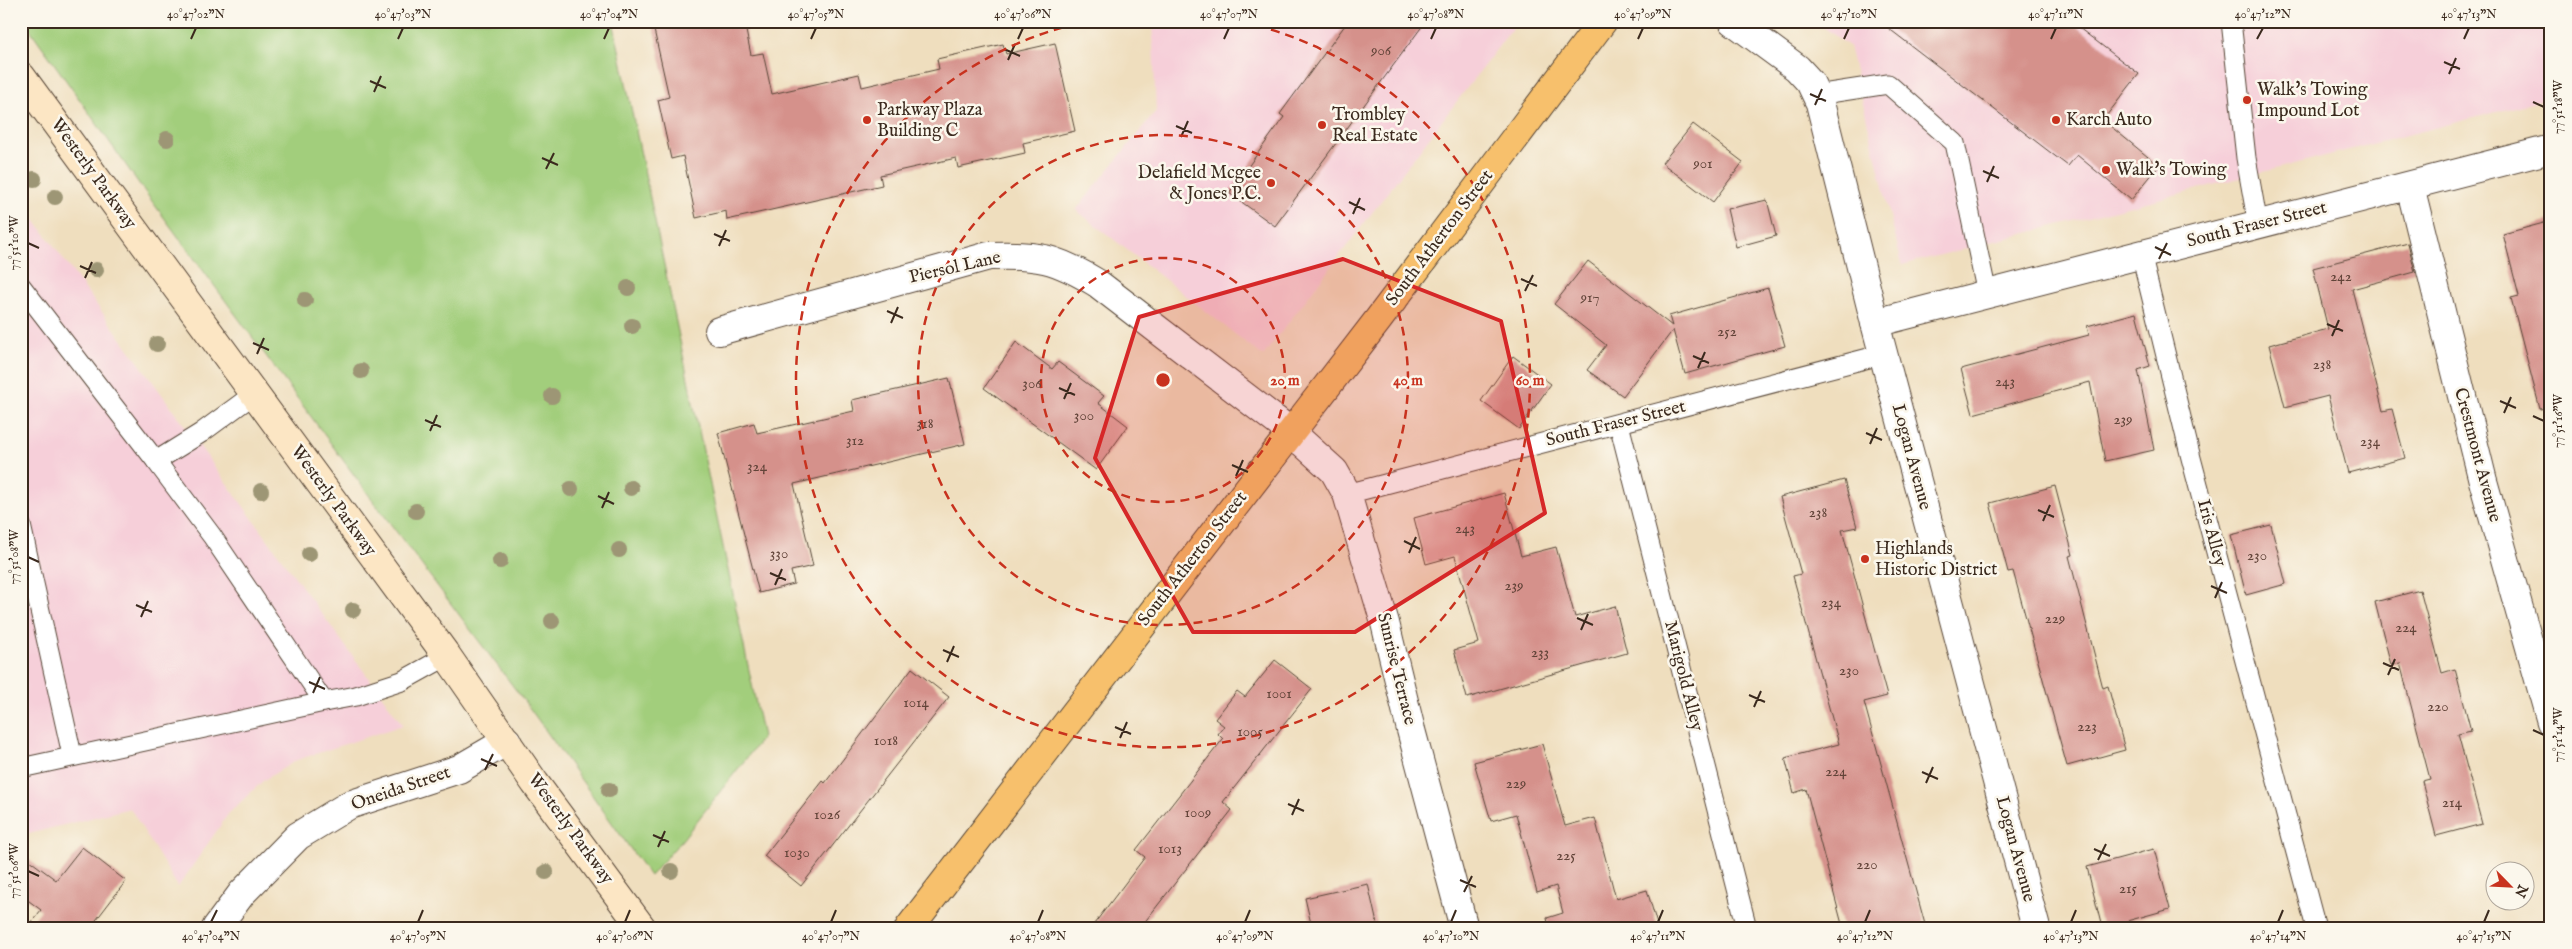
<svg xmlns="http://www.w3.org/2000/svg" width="2572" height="949" viewBox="0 0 2572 949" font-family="'IM FELL English',serif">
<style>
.built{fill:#f6cfd9}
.park{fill:#a2ce7b;stroke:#6e7c4c}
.building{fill:#d5918b}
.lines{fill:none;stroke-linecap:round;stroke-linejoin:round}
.service-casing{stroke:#564536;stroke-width:21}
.minor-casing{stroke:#564536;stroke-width:30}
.secondary-casing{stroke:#564536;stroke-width:30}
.primary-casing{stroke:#564536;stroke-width:30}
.service{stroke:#fff;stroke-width:19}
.minor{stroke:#fff;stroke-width:28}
.secondary{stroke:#fce6c4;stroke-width:28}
.primary{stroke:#f7c06c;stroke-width:28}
.tree{fill:#9d9675}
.marked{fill:#d62828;fill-opacity:0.2;stroke:#d62828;stroke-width:4;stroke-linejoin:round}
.ticks{fill:none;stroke:#3b2a1e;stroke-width:2}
.ring{fill:none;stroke:#c8321e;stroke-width:2.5;stroke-dasharray:9 6}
.poi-dot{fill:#c8321e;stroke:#fbf7ec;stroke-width:2}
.labels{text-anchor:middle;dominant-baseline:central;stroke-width:5;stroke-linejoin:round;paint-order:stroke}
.number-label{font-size:15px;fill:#624439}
.poi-label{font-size:18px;fill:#3b2a1e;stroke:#fbf7ec;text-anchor:start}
.street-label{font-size:18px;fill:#3b2a1e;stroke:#fbf7ec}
.centre{fill:#c8321e;stroke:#fbf7ec;stroke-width:2.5}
.ring-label{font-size:15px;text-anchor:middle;font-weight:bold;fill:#c8321e;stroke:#fbf7ec;stroke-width:5;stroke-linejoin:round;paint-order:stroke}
.neatline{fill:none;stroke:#3b2a1e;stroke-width:2}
.ticks-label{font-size:12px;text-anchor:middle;fill:#3b2a1e}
</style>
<rect width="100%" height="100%" fill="#fbf7ec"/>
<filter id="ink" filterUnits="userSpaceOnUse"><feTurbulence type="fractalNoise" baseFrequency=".02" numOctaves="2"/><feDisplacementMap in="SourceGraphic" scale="10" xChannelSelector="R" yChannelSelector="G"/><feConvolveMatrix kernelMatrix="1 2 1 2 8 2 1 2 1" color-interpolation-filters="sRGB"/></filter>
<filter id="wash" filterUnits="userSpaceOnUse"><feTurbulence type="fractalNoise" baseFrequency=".0096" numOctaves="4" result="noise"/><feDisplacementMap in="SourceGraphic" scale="20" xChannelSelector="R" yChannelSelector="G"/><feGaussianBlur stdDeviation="1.12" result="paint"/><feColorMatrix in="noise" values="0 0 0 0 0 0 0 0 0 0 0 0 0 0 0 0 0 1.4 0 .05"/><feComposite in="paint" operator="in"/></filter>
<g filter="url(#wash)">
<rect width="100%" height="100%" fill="#efdebe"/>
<g class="built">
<path d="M1152,21h366l-255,335 -187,-146 80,-99z"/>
<path d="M1815,21h736v77l-649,167 -53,-219z"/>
<path d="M21,201l382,524 -106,35 -33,20 -35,33 -51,74 -48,-79 -109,28z"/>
</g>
<path class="park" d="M24,21h589l150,716 -81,103 -32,36 -119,-166 -157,-208 -234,-317z"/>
<g id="blocks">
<g class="building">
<path d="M652,21h92l7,34 12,-2 9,41 87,-20 3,13 77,-18 -2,-10 66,-15 3,10 49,-11 20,88 -52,12 2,10 -67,15 -2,-10 -76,17 2,10 -155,35 -1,-9 -30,7 -13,-62 -12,3 -13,-59 11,-3z"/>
<path d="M1348,21h78l-151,205 -46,-33 55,-76 -4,-3z"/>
<path d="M1879,21h191l69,53 -36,46 56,46 -28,34 -54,-45 -9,11z"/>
<path d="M1693,124l50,38 -30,40 -51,-39z"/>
<path d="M1767,200l9,36 -40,11 -9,-38z"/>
<path d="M2551,221v186l-11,2 -29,-111 8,-2 -16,-62z"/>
<path d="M2408,243l7,29 -63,17 31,122 9,-2 13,49 -57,15 -20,-77 -43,11 -16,-62 59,-16 -15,-61z"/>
<path d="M1588,261l84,65 -3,-10 99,-28 17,58 -100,28 -12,-44 -50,66 -36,-26 19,-25 -52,-41z"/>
<path d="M2136,313l14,53 -12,4 16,80 -49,11 -15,-79 -117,32 -12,-45 128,-34 -2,-9z"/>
<path d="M1016,342l36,27 6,-7 46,34 -6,7 30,23 -32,44 -112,-82z"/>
<path d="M1513,356l38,28 -32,45 -38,-28z"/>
<path d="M949,378l16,66 -171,40 19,82 -22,5 3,13 -35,9 -41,-160 36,-10 3,10 97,-22 -2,-11z"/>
<path d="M1844,480l13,47 -15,3 45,166 -23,6 62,226h-83l-37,-139 -12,4 -9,-35 54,-14 -46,-168 8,-2 -21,-77z"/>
<path d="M2055,486l18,69 -4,1 34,132 5,-2 17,64 -58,16 -54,-195 -5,1 -18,-69z"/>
<path d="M1504,493l17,63 35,-9 19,70 40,-11 12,47 -160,45 -13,-48 25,-7 -24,-87 -29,8 -12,-46z"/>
<path d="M2271,525l15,59 -40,11 -15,-60z"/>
<path d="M2420,590l22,83 13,-4 16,62 -13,3 24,90 -46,12 -14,-55 8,-2 -30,-116 -9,2 -16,-63z"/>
<path d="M1275,660l37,29 -89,113 9,8 -92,118h-49l54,-71 -9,-7 87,-111 -5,-5 6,-8 -9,-7 22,-28 8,6z"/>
<path d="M912,668l37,29 -148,189 -37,-30 59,-75 2,2z"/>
<path d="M1542,744l23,82 30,-8 21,81 31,-9 11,38h-109l-2,-10 16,-5 -7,-27 -19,6 -21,-78 -25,7 -17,-59z"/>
<path d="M82,847l44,34 -36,47h-63l14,-18 -20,-15v-41l35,26z"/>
<path d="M2154,849l16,60 -68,19 -15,-61z"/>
<path d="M1368,884l10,44h-66l-7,-30z"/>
</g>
</g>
</g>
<g filter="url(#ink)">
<use href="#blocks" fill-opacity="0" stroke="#564536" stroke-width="1"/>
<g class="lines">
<defs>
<g id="service">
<path d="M2231,21l15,137 12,67"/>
<path d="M1816,95l72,-11 67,59 32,151"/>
<path d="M2141,254l50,204 125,470"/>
<path d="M21,286l135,175 45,-28 53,-39"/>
<path d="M1619,424l128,504"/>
<path d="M156,461l56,75 112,166 32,-6 46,-15 45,-25"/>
<path d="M1347,494l537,-140"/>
<path d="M21,525l51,230"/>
<path d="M21,768l303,-66"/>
</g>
<g id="minor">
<path d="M1733,21l64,47 13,14 10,21 55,220 161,605"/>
<path d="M2410,186l73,295 68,241"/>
<path d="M1875,323l676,-174"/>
<path d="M719,331l270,-75c49,-2 67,2 108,27l194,149 43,39 13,23 38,129 26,107 53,198"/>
<path d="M216,928l26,-35 56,-57 51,-31 110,-36 48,-28"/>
</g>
<path id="secondary" d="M21,76l426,580 88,127 107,145"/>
<path id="primary" d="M909,928l469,-608 225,-299"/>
</defs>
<use href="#service" class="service-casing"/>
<use href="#minor" class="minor-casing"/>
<use href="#secondary" class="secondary-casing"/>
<use href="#primary" class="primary-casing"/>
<use href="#service" class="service"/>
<use href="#minor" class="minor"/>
<use href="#secondary" class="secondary"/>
<use href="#primary" class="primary"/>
</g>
<g class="tree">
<circle cx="167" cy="139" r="8"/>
<circle cx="34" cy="179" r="8"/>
<circle cx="55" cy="197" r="8"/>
<circle cx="96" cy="270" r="8"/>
<circle cx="628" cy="288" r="8"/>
<circle cx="305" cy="300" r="8"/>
<circle cx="632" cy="326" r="8"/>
<circle cx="157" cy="344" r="8"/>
<circle cx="361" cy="371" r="8"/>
<circle cx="552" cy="396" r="8"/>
<circle cx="631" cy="488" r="8"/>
<circle cx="571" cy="489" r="8"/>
<circle cx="261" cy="491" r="8"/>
<circle cx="416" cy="511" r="8"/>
<circle cx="619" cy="550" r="8"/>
<circle cx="309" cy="554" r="8"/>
<circle cx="500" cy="561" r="8"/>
<circle cx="353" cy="610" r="8"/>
<circle cx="552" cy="621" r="8"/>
<circle cx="609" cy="790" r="8"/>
<circle cx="671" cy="871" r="8"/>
<circle cx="546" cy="872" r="8"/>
</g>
</g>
<path class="marked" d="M1343,259l158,62 44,192 -190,119h-162l-98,-174 44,-141z"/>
<path class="ticks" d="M191,39l5,-11M398,39l5,-11M604,39l5,-11M811,39l5,-11M1018,39l5,-11M1224,39l5,-11M1431,39l5,-11M1638,39l5,-11M1844,39l5,-11M2051,39l5,-11M2257,39l6,-11M2464,39l5,-11M1004,49l16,7M1008,60l7,-16M2444,62l16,7M2449,74l7,-16M370,81l16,7M374,92l7,-16M1810,94l16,7M2533,102l11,5M1815,105l7,-16M1176,126l16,7M1181,137l7,-16M542,158l16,7M546,169l8,-16M1983,171l16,7M1987,182l7,-16M1349,202l16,8M1353,214l7,-16M714,234l16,7M28,243l11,5M719,246l7,-16M2155,247l16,8M2159,259l8,-16M80,266l16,7M85,278l7,-16M1521,279l16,7M1525,291l8,-16M887,311l16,7M891,323l7,-16M2327,324l16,7M2332,336l7,-16M253,343l16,7M257,354l7,-16M1693,356l16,7M1698,368l7,-16M1059,388l16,7M1064,399l7,-16M2500,401l16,7M2504,413l7,-16M2533,416l11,5M425,420l16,7M430,431l7,-16M1866,433l16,7M1870,444l7,-16M1232,465l16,7M1236,476l7,-16M598,496l16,8M602,508l7,-16M2038,510l16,7M2043,521l7,-16M1404,541l16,8M1409,553l7,-16M28,557l11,5M770,573l16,7M775,585l7,-16M2211,586l16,7M2215,598l7,-16M136,605l16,7M141,617l7,-16M1577,618l16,7M1581,630l7,-16M943,650l16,7M947,662l7,-16M2383,663l16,7M2388,675l7,-16M309,682l16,7M313,693l7,-16M1749,695l16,7M1754,707l7,-16M1115,727l16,7M2533,730l11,5M1120,738l7,-16M481,759l16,7M485,770l8,-16M1922,772l16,7M1926,783l7,-16M1288,804l16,7M1292,815l7,-16M653,835l16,7M658,847l7,-16M2094,849l16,7M2098,860l8,-16M28,871l11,5M1460,880l16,7M1464,892l8,-16M211,922l6,-12M418,922l5,-12M625,922l5,-12M831,922l5,-12M1038,922l5,-12M1245,922l5,-12M1451,922l5,-12M1658,922l5,-12M1865,922l5,-12M2071,922l5,-12M2278,922l5,-12M2484,922l5,-12"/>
<g class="ring">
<circle cx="1163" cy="380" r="122"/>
<circle cx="1163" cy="380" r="245"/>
<path d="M1242 22A367 367 0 1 1 1084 22"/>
</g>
<g class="poi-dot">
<circle cx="2247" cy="100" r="5"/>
<circle cx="867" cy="120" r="5"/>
<circle cx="2056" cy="120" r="5"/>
<circle cx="1322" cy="125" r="5"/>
<circle cx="2106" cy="170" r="5"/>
<circle cx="1271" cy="183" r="5"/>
<circle cx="1865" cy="559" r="5"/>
</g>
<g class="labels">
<g class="number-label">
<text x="1381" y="50">906</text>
<text x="1703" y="163">901</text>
<text x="2341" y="276">242</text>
<text x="1590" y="297">917</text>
<text x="1727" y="331">252</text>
<text x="2322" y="364">238</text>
<text x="2005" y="381">243</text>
<text x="1032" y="383">306</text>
<text x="1084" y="415">300</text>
<text x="2123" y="419">239</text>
<text x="925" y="423">318</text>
<text x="855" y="440">312</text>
<text x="2370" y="441">234</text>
<text x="757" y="466">324</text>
<text x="1818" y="512">238</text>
<text x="1465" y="528">243</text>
<text x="779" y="553">330</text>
<text x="2257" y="555">230</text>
<text x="1514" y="585">239</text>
<text x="1831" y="602">234</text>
<text x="2055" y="618">229</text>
<text x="2406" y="627">224</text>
<text x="1540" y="652">233</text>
<text x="1849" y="670">230</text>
<text x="1279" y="693">1001</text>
<text x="916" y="702">1014</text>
<text x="2438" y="706">220</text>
<text x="2087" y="726">223</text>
<text x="1250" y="731">1005</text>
<text x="886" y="740">1018</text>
<text x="1836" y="771">224</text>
<text x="1516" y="783">229</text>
<text x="2452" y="802">214</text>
<text x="1198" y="812">1009</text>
<text x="827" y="814">1026</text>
<text x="1170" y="848">1013</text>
<text x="797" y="852">1030</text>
<text x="1566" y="855">225</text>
<text x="1867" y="864">220</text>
<text x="2128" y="888">215</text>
</g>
<g class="poi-label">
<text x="2257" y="90">Walk's Towing<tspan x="2257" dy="21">Impound Lot</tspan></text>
<text x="877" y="110">Parkway Plaza<tspan x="877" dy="21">Building C</tspan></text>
<text x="1332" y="115">Trombley<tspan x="1332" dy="21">Real Estate</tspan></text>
<text x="2066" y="120">Karch Auto</text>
<text x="2116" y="170">Walk's Towing</text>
<text x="1261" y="173" text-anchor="end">Delafield Mcgee<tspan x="1261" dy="21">&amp; Jones P.C.</tspan></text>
<text x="1875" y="549">Highlands<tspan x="1875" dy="21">Historic District</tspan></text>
</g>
<g class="street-label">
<text transform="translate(93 174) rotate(54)">Westerly Parkway</text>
<text transform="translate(2257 225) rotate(-14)">South Fraser Street</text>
<text transform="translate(1440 238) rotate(-53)">South Atherton Street</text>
<text transform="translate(955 268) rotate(-13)">Piersol Lane</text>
<text transform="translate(1616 424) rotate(-14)">South Fraser Street</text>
<text transform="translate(2477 455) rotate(75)">Crestmont Avenue</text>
<text transform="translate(1911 457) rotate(75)">Logan Avenue</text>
<text transform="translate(333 501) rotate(54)">Westerly Parkway</text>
<text transform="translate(2211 533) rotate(75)">Iris Alley</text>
<text transform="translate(1193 559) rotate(-52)">South Atherton Street</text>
<text transform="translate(1396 669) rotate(76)">Sunrise Terrace</text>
<text transform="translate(1683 676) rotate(76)">Marigold Alley</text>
<text transform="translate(401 789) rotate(-19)">Oneida Street</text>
<text transform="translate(570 829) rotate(54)">Westerly Parkway</text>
<text transform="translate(2015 849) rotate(75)">Logan Avenue</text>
</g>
</g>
<circle cx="1163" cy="380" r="8" class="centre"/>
<g class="ring-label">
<text x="1285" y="385">20 m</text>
<text x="1408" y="385">40 m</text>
<text x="1530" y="385">60 m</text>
</g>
<rect width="2572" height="949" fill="none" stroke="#fbf7ec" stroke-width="55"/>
<g transform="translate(2510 886) rotate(114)"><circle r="24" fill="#fbf7ec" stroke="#aea59a"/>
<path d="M0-4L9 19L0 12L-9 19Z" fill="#c8321e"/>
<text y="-8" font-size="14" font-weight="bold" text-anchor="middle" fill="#3b2a1e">N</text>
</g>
<rect x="28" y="28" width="2516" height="894" class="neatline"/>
<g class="ticks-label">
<text x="196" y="18">40°47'02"N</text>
<text x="403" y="18">40°47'03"N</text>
<text x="609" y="18">40°47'04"N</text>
<text x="816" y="18">40°47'05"N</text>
<text x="1023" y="18">40°47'06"N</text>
<text x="1229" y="18">40°47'07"N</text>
<text x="1436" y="18">40°47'08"N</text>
<text x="1643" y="18">40°47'09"N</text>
<text x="1849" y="18">40°47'10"N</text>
<text x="2056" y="18">40°47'11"N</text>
<text x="2263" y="18">40°47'12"N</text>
<text x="2469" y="18">40°47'13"N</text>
<text transform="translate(2558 107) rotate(-90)" y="4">77°51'18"W</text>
<text transform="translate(14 243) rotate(-90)" y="4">77°51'10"W</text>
<text transform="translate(2558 421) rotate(-90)" y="4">77°51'16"W</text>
<text transform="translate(14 557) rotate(-90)" y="4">77°51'08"W</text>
<text transform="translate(2558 735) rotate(-90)" y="4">77°51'14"W</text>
<text transform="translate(14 871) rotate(-90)" y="4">77°51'06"W</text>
<text x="211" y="940">40°47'04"N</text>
<text x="418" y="940">40°47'05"N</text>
<text x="625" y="940">40°47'06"N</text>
<text x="831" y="940">40°47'07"N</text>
<text x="1038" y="940">40°47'08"N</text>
<text x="1245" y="940">40°47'09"N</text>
<text x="1451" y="940">40°47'10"N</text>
<text x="1658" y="940">40°47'11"N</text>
<text x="1865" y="940">40°47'12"N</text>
<text x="2071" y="940">40°47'13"N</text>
<text x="2278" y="940">40°47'14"N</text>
<text x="2484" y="940">40°47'15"N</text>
</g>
</svg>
